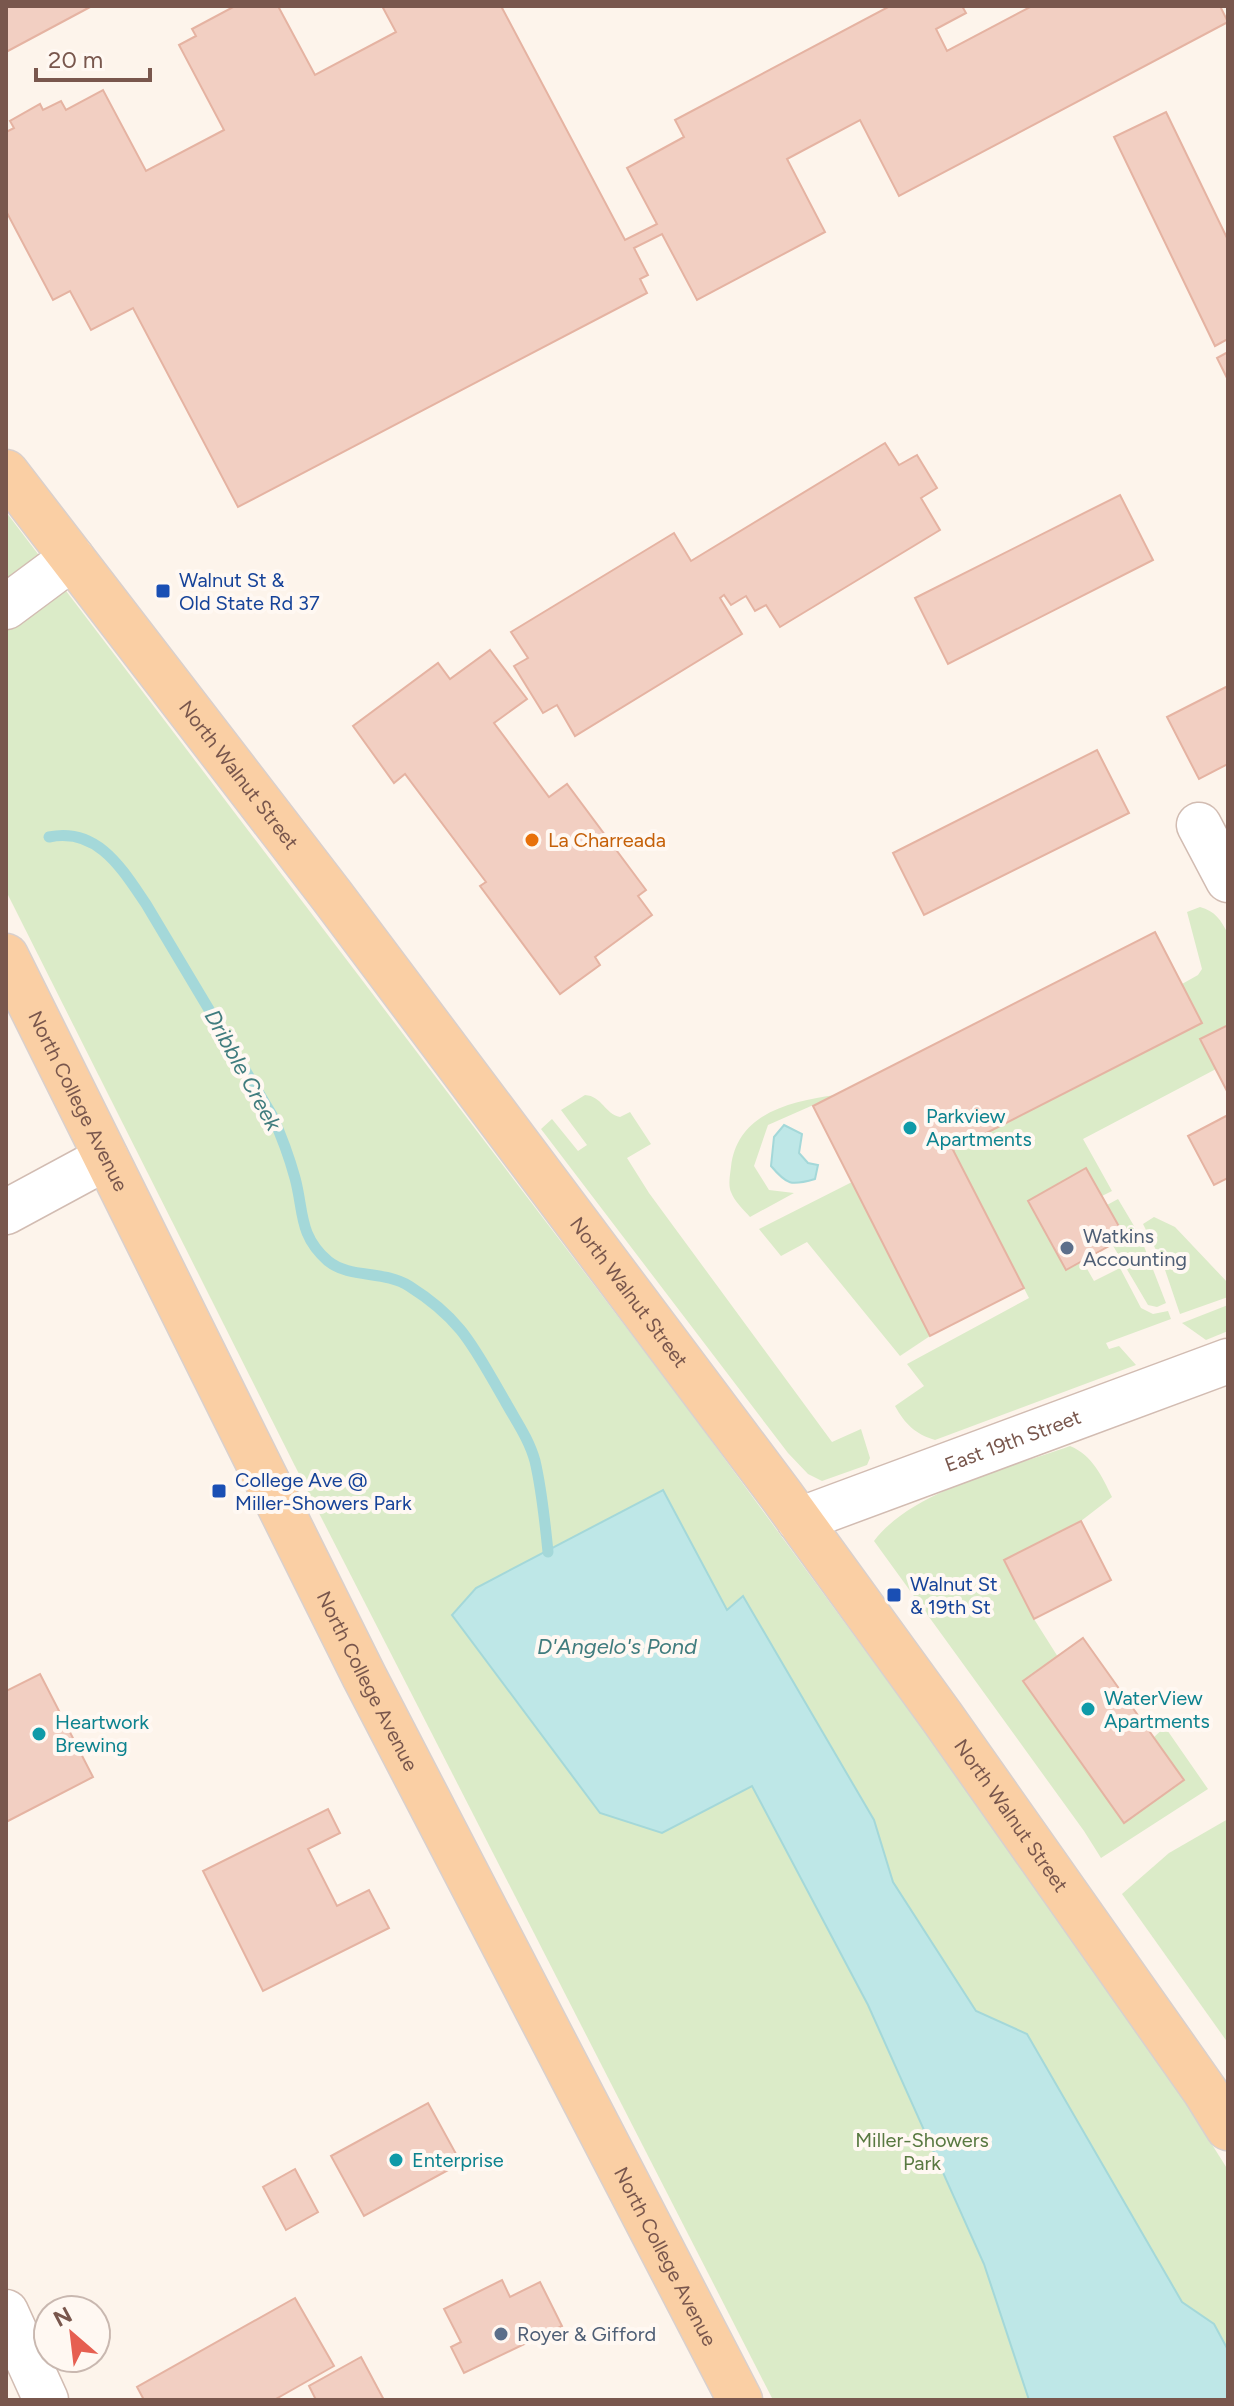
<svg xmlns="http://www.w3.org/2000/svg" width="1234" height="2406" viewBox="0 0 1234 2406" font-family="Figtree,sans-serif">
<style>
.green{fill:#dbebc8}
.water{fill:#bee7e7;stroke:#a4d8d9;stroke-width:2}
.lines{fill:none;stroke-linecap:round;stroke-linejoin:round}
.stream{stroke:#a4d8d9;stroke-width:11}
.building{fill:#f2cfc2;stroke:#e5b3a2;stroke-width:2}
.minor-casing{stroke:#d2bcb2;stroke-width:47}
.major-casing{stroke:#d9d0cd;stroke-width:47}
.minor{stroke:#fff;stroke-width:44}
.major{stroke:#facfa4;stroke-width:44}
.transit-dot{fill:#1a4fb4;stroke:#fff8f2;stroke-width:3}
.food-dot{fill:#e8710a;stroke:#fff8f2;stroke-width:3}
.culture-dot{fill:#0f9aa8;stroke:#fff8f2;stroke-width:3}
.service-dot{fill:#5c6f8a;stroke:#fff8f2;stroke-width:3}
.labels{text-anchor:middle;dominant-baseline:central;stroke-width:8;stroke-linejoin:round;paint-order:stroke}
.transit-label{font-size:20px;fill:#164399;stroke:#fff8f2;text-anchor:start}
.street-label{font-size:20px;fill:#79574d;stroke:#fff8f2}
.food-label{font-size:20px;fill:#c56008;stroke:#fff8f2;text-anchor:start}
.culture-label{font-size:20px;fill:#0d838f;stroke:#fff8f2;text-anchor:start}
.service-label{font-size:20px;fill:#4e5e75;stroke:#fff8f2;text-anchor:start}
.park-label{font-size:20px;fill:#597941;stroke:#fff8f2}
.water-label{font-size:22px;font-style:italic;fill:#407c7e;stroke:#fff8f2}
</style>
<rect width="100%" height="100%" fill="#fdf4eb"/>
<g class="green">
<path d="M6,512l674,886 360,491 151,222 37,59v230h-455l-472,-922 -295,-587z"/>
<path d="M1200,907c15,4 21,13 28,27v91l-28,14 16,30 -133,70 29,52 -10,5 -16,-28 -58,33 38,68 16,-9 12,21 26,-13 21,40 12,6 15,-3 3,8 -65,24 3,6 10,-3 17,19 -201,75c-20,-6 -30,-16 -40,-34l29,-20 -17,-22 122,-66 -76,-148 249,-127 -20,-39 16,-9 4,-6 -15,-57z"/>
<path d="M585,1095c17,1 20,19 35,22l10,-5 21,32 -24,14 22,35 183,249 29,-13 9,29 -3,7 -45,16 -14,-7 -20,-21 -247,-324 11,-10 26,32 9,-6 -26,-35z"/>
<path d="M836,1095l-68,30 -14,41 15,24 25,3 -44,24c-6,-7 -16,-16 -19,-25 -3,-7 -1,-17 0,-25 6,-54 60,-66 105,-72z"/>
<path d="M852,1182l78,154 -30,20 -93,-114 -26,14 -22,-27z"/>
<path d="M1118,1199l22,37 26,67 -9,4 -9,-2 -36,-61 13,-8 -18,-31z"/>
<path d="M1154,1217l21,10 53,56v14l-48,17 -17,-50 -20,-40z"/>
<path d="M1228,1305v26l-22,9 -24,-17z"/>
<path d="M1070,1446c22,9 32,30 42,51l-31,24 -77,39 30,59 24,38 -34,24 100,141 60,-42 -30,-43 11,-10 43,62 -107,69 -17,-27 -210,-290c37,-50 138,-74 196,-95z"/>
<path d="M1228,1819v224l-106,-149 47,-41z"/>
</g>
<g class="water">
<path d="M784,1125l18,9 -3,19 9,10 10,2 -3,14c-24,7 -28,6 -44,-13l3,-29z"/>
<path d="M663,1490l64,120 16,-14 131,224 19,62 83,129 51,23 155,268 32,22 14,26v50h-199l-45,-136 -116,-259 -116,-219 -90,47 -62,-20 -148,-198 24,-27z"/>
</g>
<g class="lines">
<path class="stream" d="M49,837c49,-10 73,32 97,67l126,211c9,20 17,41 23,63 9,33 3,57 33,83 22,18 56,9 81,25 54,34 65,62 96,115 11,20 24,38 30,60 7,30 10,61 13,91"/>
</g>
<g class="building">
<path d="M6,6h86l-86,46z"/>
<path d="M235,6h43l37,69 81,-43 -14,-26h119l124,234 32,-16 -30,-56 57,-31 -9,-17 215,-114h72l4,7 -30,16 11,22 85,-45h188l8,16 -329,174 -39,-76 -73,39 38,73 -128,68 -35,-66 -28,14 14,27 -8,4 7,14 -409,214 -105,-199 -42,22 -21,-39 -17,9 -47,-89v-79l8,-4 -4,-7 30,-17 3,6 18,-9 5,9 37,-20 43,81 78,-41 -45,-85 17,-9 -4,-7z"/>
<path d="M1166,112l62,128v99l-13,7 -101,-209z"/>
<path d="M1228,352v28l-11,-22z"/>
<path d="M885,443l14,22 18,-10 20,33 -16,10 19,32 -160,97 -14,-22 -11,6 -9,-15 -15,9 -7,-10 -4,3 22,36 -167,102 -18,-31 -14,8 -29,-47 14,-8 -17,-26 163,-99 17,28z"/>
<path d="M1120,495l33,65 -205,104 -33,-66z"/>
<path d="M490,650l37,49 -33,24 55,74 18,-13 79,106 -8,6 14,19 -57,42 5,8 -40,29 -80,-108 6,-4 -81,-108 -11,9 -41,-57 85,-63 12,16z"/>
<path d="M1228,686v78l-29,15 -32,-62z"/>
<path d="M1097,750l32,63 -205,102 -31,-62z"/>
<path d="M1155,932l47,91 -249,127 71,138 -94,48 -117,-230z"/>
<path d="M1228,1025v68l-28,-54z"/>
<path d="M1228,1115v63l-14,7 -26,-49z"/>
<path d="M1086,1168l39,69 -59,33 -38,-69z"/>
<path d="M1081,1521l30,59 -77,39 -30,-59z"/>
<path d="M1083,1638l101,142 -60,43 -101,-142z"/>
<path d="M40,1674l53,103 -87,45v-131z"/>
<path d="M328,1809l12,24 -32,16 29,57 32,-16 20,38 -126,63 -60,-120z"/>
<path d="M428,2103l33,60 -97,53 -33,-60z"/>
<path d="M295,2169l23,43 -32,18 -23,-43z"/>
<path d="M502,2280l8,17 30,-15 22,44 -98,47 -13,-26 10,-5 -17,-33z"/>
<path d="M295,2298l39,68 -60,34h-130l-7,-13z"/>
<path d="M361,2357l23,43h-68l-7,-14z"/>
</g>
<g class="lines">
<defs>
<g id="minor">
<path d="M6,607l66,-49"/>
<path d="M1199,825l29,55"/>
<path d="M6,1212l100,-54"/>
<path id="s1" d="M799,1520l429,-159"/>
<path d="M6,2312l40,88"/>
</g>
<g id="major">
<path id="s2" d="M6,472l326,424 449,599 161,222 263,374 23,37"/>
<path id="s3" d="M6,956l358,720 376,724"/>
</g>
</defs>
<use href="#minor" class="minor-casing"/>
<use href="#major" class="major-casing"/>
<use href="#minor" class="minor"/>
<use href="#major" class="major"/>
</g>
<g class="transit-dot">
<rect x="155" y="583" width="16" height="16" rx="4"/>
<rect x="211" y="1483" width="16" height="16" rx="4"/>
<rect x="886" y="1587" width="16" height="16" rx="4"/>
</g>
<circle class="food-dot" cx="532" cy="840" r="8"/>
<g class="culture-dot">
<circle cx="910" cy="1128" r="8"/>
<circle cx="1088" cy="1709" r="8"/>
<circle cx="39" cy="1734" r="8"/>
<circle cx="396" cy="2160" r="8"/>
</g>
<g class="service-dot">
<circle cx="1067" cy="1248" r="8"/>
<circle cx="501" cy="2334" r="8"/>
</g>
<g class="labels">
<g class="transit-label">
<text x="179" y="580">Walnut St &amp;<tspan x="179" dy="23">Old State Rd 37</tspan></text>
<text x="235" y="1480">College Ave @<tspan x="235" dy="23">Miller-Showers Park</tspan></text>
<text x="910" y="1584">Walnut St<tspan x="910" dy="23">&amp; 19th St</tspan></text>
</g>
<g class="street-label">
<text stroke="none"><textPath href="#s2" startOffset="382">North Walnut Street</textPath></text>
<text stroke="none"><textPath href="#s3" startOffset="162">North College Avenue</textPath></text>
<text stroke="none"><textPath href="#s2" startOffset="1030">North Walnut Street</textPath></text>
<text stroke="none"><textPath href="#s1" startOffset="228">East 19th Street</textPath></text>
<text stroke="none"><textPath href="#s3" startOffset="810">North College Avenue</textPath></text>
<text stroke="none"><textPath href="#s2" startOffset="1678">North Walnut Street</textPath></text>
<text stroke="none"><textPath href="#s3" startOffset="1458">North College Avenue</textPath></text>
</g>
<g class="food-label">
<text x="548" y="840">La Charreada</text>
</g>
<g class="culture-label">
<text x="926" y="1116">Parkview<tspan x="926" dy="23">Apartments</tspan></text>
<text x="1104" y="1698">WaterView<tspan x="1104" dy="23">Apartments</tspan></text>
<text x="55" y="1722">Heartwork<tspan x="55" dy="23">Brewing</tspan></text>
<text x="412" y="2160">Enterprise</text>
</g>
<g class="service-label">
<text x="1083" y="1236">Watkins<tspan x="1083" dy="23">Accounting</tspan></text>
<text x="517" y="2334">Royer &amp; Gifford</text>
</g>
<g class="park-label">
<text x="922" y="2140">Miller-Showers<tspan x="922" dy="23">Park</tspan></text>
</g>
<g class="water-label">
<text transform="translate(243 1070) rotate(61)">Dribble Creek</text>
<text x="617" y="1646">D'Angelo's Pond</text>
</g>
</g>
<rect width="1234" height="2406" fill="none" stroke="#79574d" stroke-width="16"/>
<g transform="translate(72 2334) rotate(332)"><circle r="38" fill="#fff8f2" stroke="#c9b8b0" stroke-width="2"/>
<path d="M0-6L14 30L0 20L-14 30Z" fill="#e65f51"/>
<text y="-12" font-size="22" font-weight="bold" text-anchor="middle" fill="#79574d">N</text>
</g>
<path d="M36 68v12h114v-12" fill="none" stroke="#79574d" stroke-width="4"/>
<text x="48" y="68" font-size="24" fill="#79574d" stroke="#fff8f2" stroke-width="6" paint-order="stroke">20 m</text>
</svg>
